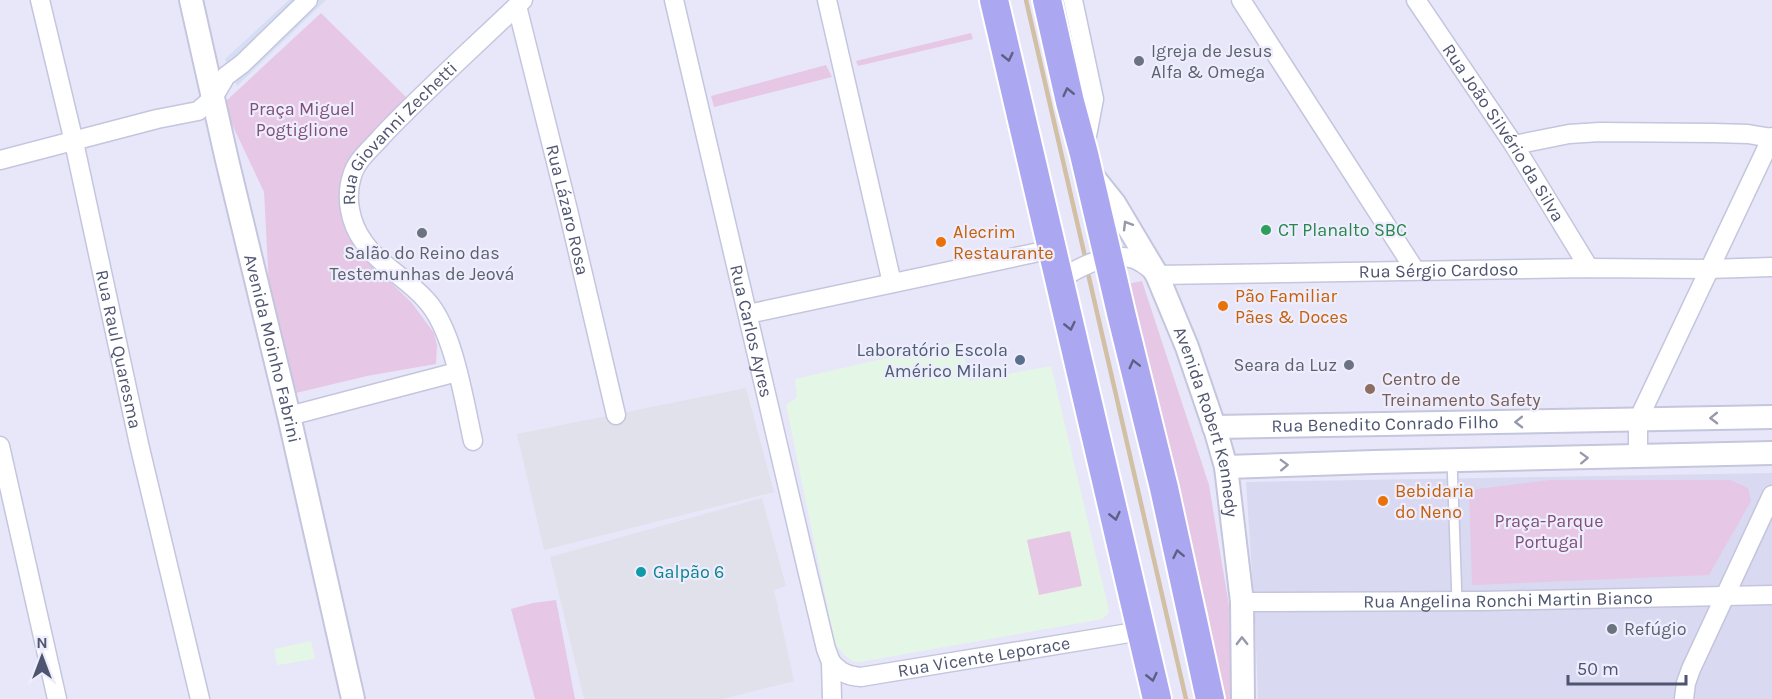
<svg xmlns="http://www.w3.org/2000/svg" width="1772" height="699" viewBox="0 0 1772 699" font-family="Karla,sans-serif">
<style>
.residential{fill:#d9d9f2}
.commercial{fill:#d6def4}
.industrial{fill:#e0e1eb}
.education{fill:#e4f6e5}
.green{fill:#e6c7e5}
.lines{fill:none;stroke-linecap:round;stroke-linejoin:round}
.stream{stroke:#d2c0a5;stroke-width:4.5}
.service-casing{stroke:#c3c6dd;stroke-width:12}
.minor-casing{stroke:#c3c6dd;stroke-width:21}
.tertiary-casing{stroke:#c3c6dd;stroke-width:26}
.primary-casing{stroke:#fff;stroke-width:32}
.service{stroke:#fff;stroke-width:9}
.minor{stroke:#fff;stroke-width:18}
.tertiary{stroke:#fff;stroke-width:22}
.primary{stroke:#aca7f1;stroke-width:28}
.oneway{stroke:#5c6183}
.oneway2{stroke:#9599a9}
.worship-dot{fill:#6b7280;stroke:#eeedfd;stroke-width:2}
.leisure-dot{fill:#2e9e5b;stroke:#eeedfd;stroke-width:2}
.food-dot{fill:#e8710a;stroke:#eeedfd;stroke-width:2}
.service-dot{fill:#5c6f8a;stroke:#eeedfd;stroke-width:2}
.education-dot{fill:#8d6e63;stroke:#eeedfd;stroke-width:2}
.culture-dot{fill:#0f9aa8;stroke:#eeedfd;stroke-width:2}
.labels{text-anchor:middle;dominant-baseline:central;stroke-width:4.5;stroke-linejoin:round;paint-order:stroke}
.worship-label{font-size:18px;fill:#5b616d;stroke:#eeedfd;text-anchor:start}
.park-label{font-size:18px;fill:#804e79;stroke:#eeedfd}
.street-label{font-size:18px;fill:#4e5570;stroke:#eeedfd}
.leisure-label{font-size:18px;fill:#27864d;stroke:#eeedfd;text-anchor:start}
.food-label{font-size:18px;fill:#c56008;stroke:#eeedfd;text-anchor:start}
.service-label{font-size:18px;fill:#4e5e75;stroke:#eeedfd;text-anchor:end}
.education-label{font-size:18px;fill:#785e54;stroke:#eeedfd;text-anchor:start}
.culture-label{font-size:18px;fill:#0d838f;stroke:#eeedfd;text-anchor:start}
</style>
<rect width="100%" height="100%" fill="#e8e7fa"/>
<path class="residential" d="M1772,473v226h-514l-3,-79 -9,-138z"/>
<path class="commercial" d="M289,0h37l-89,86 -12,-27z"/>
<g class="industrial">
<path d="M746,388l28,104 -230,58 -27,-116z"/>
<path d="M762,498l24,88 -12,4 20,91 -71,18h-139l-34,-142z"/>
</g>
<g class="education">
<path d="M961,341l8,40 82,-15 58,245 -5,7 -7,2 -237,42 -8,-1 -9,-7 -8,-11 -49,-238 11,-8 -2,-18z"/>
<path d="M311,641l4,18 -38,6 -3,-16z"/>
</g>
<g class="green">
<path d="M321,13l87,86 -16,16 -50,95 3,15 8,16 11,16 48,46 22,30 3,12 -1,19 -69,12 -71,17 -27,-106 -5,-95 -35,-74 -4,-16z"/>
<path d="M971,33l2,6 -115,27 -2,-5z"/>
<path d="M826,65l6,12 -118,30 -3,-11z"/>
<path d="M1142,281l67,204 20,121 3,93h-10l-14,-86 -81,-329z"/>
<path d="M1550,480h180l18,8 3,13 -42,74 -237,10 -3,-95z"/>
<path d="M1070,531l12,55 -43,9 -12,-55z"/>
<path d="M556,600l19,99h-40l-24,-90 22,-6z"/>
</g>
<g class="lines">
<g class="stream">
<path d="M1026,0l60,261"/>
<path d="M1087,269l99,430"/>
</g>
<defs>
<path id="service" d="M1452,460l5,141"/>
<g id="minor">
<path id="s1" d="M40,0l34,142 65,302 61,255"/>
<path id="s2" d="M674,0l132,565 20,84 5,13 1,37"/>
<path d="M827,0l65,283"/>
<path d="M1073,0l21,99 -9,47"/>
<path d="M1241,0l174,270"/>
<path id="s3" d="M1416,0l98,145 75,123"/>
<path id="s4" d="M517,6l51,204 48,205"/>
<path d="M1514,145l55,-11 31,-2 114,1 34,1 23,4"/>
<path d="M0,160l157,-41 41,-8 15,-13 13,-22 16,-12 66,-64"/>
<path id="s5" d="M1059,280c20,-13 51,-29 75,-21 9,3 16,10 23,16l432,-7 119,1 64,-2"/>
<path d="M748,314l305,-65"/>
<path d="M289,416l168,-44"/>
<path id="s6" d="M473,441c-9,-40 -19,-111 -47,-141 -19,-22 -47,-35 -63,-59 -13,-18 -18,-44 -11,-65 4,-16 20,-28 30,-40 45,-47 94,-91 141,-136"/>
<path d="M0,446l57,253"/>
<path d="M1638,456v-36l134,-283"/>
<path id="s7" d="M1242,602l241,-1 289,-6"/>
<path id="s8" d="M831,662c9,10 16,14 30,15l280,-46"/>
<path d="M1684,699l2,-16 5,-14 81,-174"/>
</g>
<g id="tertiary">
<path id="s9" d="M191,0l36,160 62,256 64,283"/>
<path id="s10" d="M1090,173l24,30 43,72 30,72 29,85 10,35 16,135 1,97"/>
<path id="s11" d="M1214,427l558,-10"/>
<path d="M1226,467l148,-5 398,-9"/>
</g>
<g id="primary">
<path d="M994,0l163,699"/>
<path d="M1047,0l23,102 14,52 38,163 42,171 46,211"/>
</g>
</defs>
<use href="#service" class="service-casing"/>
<use href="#minor" class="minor-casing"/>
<use href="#tertiary" class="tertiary-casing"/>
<use href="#primary" class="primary-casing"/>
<use href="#service" class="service"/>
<use href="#minor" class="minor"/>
<use href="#tertiary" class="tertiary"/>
<use href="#primary" class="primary"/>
</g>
<defs><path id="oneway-chevron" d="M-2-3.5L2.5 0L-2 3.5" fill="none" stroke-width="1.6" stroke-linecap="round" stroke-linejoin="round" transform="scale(1.5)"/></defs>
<g class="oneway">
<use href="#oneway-chevron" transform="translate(1008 57) rotate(77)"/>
<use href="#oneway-chevron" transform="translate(1068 92) rotate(-103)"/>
<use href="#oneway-chevron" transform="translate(1070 326) rotate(77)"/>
<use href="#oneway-chevron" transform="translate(1134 364) rotate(-104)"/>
<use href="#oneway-chevron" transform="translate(1115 516) rotate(77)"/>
<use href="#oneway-chevron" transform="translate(1178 554) rotate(-102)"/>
<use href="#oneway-chevron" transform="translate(1152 677) rotate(77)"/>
</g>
<g class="oneway2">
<use href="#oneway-chevron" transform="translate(1127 225) rotate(-121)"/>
<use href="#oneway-chevron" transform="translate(1714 418) rotate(179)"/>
<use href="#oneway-chevron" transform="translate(1519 422) rotate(179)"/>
<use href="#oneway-chevron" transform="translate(1584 458) rotate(-2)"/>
<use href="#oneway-chevron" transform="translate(1284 465) rotate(-2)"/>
<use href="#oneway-chevron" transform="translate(1242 641) rotate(-91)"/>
</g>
<g class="worship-dot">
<circle cx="1139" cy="61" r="6"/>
<circle cx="422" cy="233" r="6"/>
<circle cx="1349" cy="365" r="6"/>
<circle cx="1612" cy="629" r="6"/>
</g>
<circle class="leisure-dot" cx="1266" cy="230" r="6"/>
<g class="food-dot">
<circle cx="941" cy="242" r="6"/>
<circle cx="1223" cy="306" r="6"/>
<circle cx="1383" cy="501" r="6"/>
</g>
<circle class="service-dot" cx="1020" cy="360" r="6"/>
<circle class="education-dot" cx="1370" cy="389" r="6"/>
<circle class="culture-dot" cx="641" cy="572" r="6"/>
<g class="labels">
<g class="worship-label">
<text x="1151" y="51">Igreja de Jesus<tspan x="1151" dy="21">Alfa &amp; Omega</tspan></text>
<text x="422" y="253" text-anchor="middle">Salão do Reino das<tspan x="422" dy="21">Testemunhas de Jeová</tspan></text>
<text x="1337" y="365" text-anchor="end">Seara da Luz</text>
<text x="1624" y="629">Refúgio</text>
</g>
<g class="park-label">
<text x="302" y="109">Praça Miguel<tspan x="302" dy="21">Pogtiglione</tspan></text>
<text x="1549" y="521">Praça-Parque<tspan x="1549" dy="21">Portugal</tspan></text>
</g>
<g class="street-label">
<text stroke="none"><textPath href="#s3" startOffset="159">Rua João Silvério da Silva</textPath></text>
<text stroke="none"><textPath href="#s6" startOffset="366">Rua Giovanni Zechetti</textPath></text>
<text stroke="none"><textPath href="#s4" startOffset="210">Rua Lázaro Rosa</textPath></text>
<text stroke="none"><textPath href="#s5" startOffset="390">Rua Sérgio Cardoso</textPath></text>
<text stroke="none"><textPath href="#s2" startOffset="340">Rua Carlos Ayres</textPath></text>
<text stroke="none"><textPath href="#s9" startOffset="358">Avenida Moinho Fabrini</textPath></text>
<text stroke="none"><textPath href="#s1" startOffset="358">Rua Raul Quaresma</textPath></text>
<text stroke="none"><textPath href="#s10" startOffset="278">Avenida Robert Kennedy</textPath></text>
<text stroke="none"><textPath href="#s11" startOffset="171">Rua Benedito Conrado Filho</textPath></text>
<text stroke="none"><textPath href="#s7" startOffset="266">Rua Angelina Ronchi Martin Bianco</textPath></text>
<text stroke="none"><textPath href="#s8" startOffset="159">Rua Vicente Leporace</textPath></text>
</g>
<g class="leisure-label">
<text x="1278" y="230">CT Planalto SBC</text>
</g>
<g class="food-label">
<text x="953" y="232">Alecrim<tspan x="953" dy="21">Restaurante</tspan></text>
<text x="1235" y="296">Pão Familiar<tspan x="1235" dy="21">Pães &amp; Doces</tspan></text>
<text x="1395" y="491">Bebidaria<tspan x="1395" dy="21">do Neno</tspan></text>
</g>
<g class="service-label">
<text x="1008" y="350">Laboratório Escola<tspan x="1008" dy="21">Américo Milani</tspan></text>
</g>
<g class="education-label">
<text x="1382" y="379">Centro de<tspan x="1382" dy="21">Treinamento Safety</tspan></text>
</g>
<g class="culture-label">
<text x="653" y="572">Galpão 6</text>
</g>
</g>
<g transform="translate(42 657)" stroke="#eeedfd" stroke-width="4.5" paint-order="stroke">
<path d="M0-4.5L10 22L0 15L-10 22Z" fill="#4e5570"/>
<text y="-9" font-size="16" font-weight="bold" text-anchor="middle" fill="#4e5570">N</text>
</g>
<path d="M1568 675v9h118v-9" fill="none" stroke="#4e5570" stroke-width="3"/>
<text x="1577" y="675" font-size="18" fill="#4e5570" stroke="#eeedfd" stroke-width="4.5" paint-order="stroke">50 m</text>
</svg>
